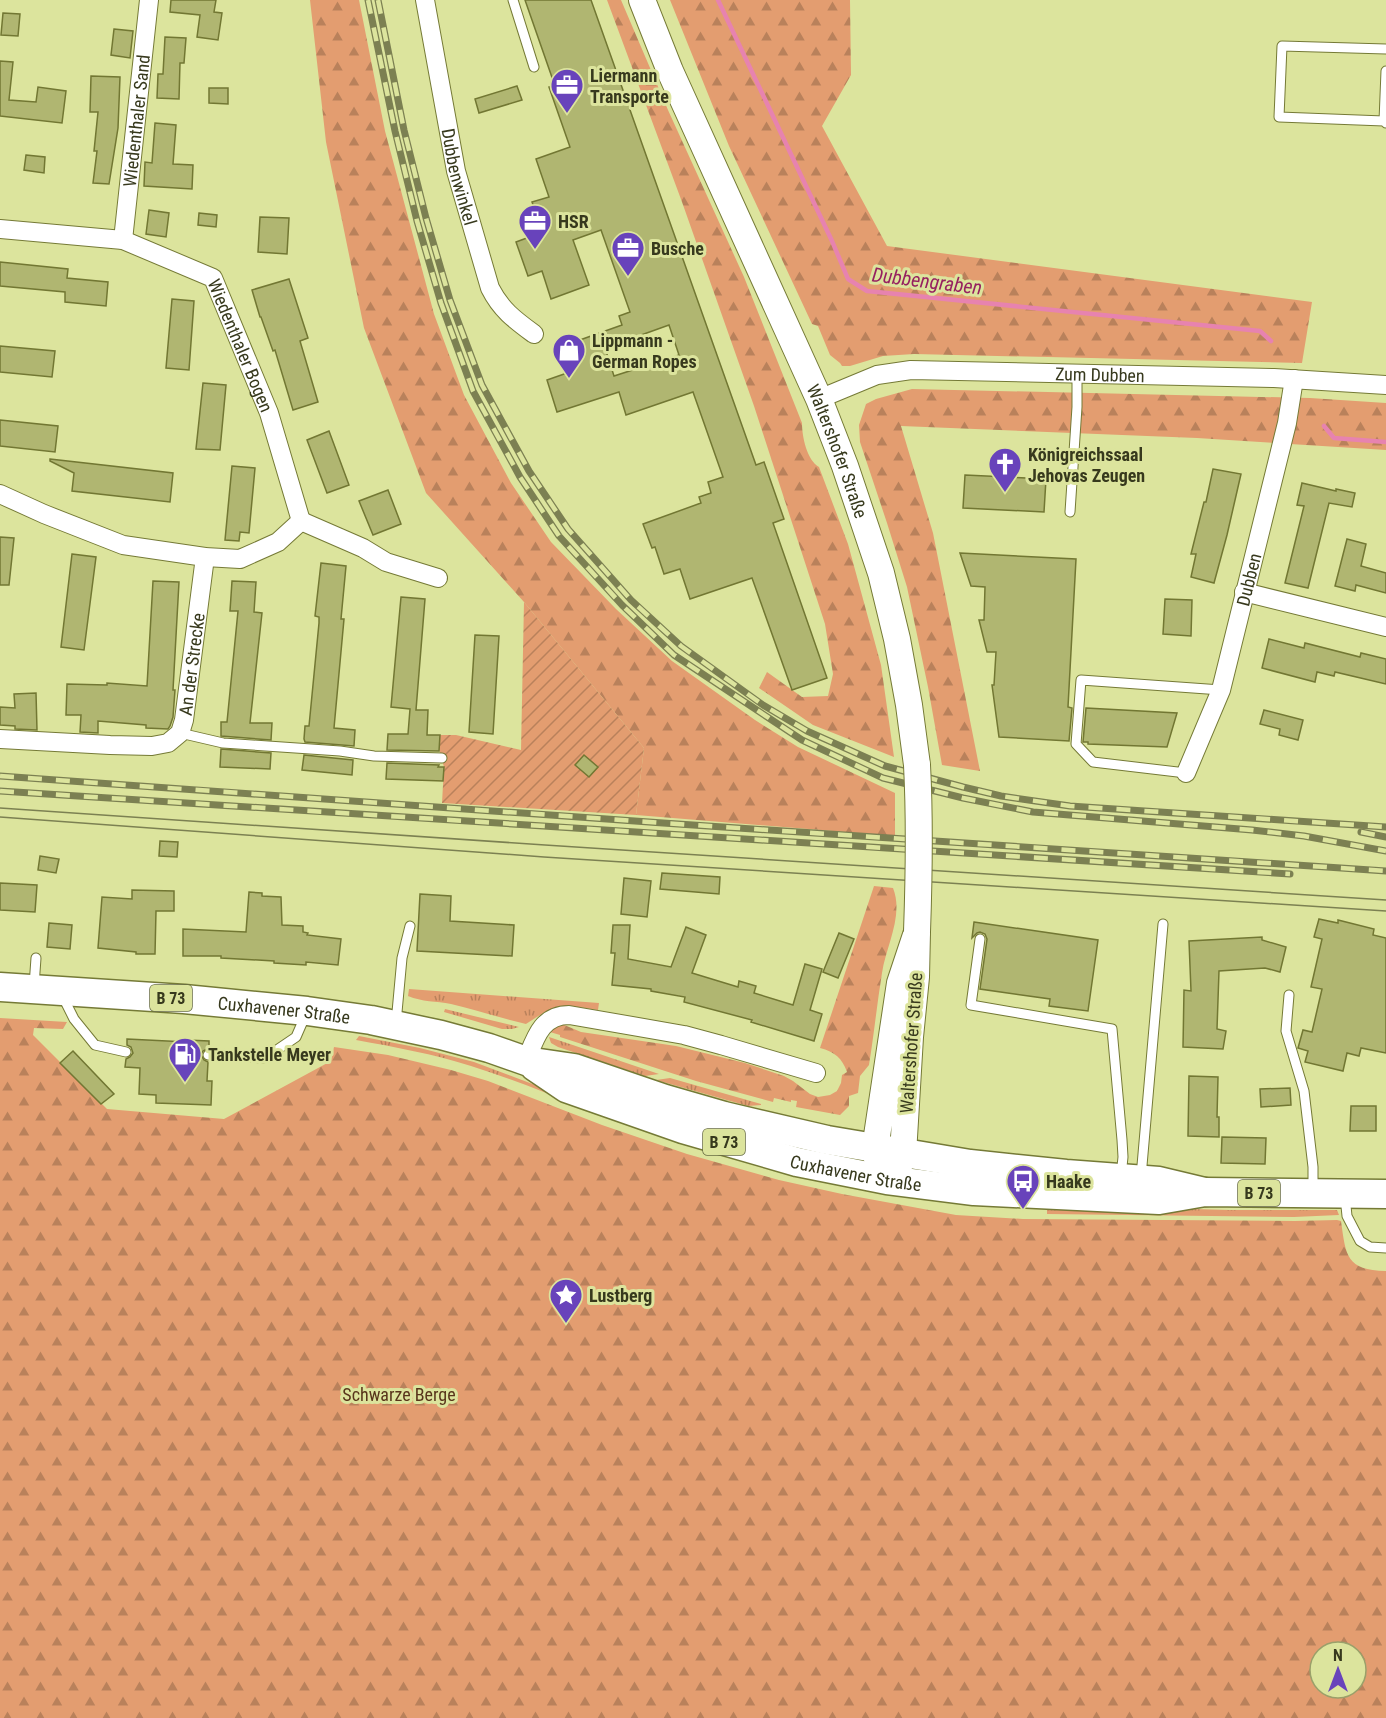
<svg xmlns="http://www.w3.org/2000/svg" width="1386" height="1718" viewBox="0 0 1386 1718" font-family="'Roboto Condensed',sans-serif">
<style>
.grass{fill:url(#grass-tufts)}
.forest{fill:url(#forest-firs);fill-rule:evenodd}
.garden{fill:url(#garden-furrows)}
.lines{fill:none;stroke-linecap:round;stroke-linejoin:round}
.stream{stroke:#e783af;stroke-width:4.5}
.building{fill:#b0b671;stroke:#727733;stroke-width:1.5;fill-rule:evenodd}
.service-casing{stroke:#757a36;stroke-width:11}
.minor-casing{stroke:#757a36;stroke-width:20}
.secondary-casing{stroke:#757a36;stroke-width:28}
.primary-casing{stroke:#757a36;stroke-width:31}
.service{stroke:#fff;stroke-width:9}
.minor{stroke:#fff;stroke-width:18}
.secondary{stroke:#fff;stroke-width:26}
.primary{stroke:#fff;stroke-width:28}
.tram{stroke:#7c8052;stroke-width:1.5}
.rail-casing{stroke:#7c8052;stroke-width:7}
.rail{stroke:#dce49d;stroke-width:4.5;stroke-dasharray:14;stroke-linecap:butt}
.secondary-bridge-casing{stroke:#757a36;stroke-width:28;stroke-linecap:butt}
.secondary-bridge{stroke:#fff;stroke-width:26}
.labels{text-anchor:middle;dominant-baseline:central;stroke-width:6;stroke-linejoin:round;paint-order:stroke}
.shield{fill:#dce49d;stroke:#686c43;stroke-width:1.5}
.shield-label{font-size:16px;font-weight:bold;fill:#37391d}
.poi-label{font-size:18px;font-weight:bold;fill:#37391d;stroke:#dce49d;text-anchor:start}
.street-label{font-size:18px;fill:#37391d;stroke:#dce49d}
.park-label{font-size:18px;fill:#58341b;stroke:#dce49d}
.water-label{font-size:20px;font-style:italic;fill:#962160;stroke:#dce49d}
</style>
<defs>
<pattern id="grass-tufts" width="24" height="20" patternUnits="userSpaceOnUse" patternTransform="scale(1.5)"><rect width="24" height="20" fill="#e39d70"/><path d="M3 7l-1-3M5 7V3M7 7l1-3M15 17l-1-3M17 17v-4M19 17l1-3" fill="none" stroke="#b9815b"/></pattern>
<pattern id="forest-firs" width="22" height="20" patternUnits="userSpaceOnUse" patternTransform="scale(1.5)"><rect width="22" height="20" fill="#e39d70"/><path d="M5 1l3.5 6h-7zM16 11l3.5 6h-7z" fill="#b9815b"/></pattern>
<pattern id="garden-furrows" width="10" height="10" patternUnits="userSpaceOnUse" patternTransform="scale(1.5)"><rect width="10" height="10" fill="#e39d70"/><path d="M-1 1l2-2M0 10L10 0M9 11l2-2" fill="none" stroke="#b9815b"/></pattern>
</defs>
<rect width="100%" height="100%" fill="#dce49d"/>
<g class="grass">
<path d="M409,989l190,14 -1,7c-38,-6 -39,-8 -72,14 -25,-6 -50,-14 -75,-20 -15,-3 -29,-2 -43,-8z"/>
<path d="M445,1009l74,18 -7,2h-10l-58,-17z"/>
<path d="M359,1036l61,12 54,14 178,67 264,65 -5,4c-88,-16 -175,-36 -260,-65 -61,-21 -119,-48 -180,-67 -38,-12 -76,-19 -115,-26z"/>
<path d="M549,1037l110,37 -14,2 -87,-29 -7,-4z"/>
<path d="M670,1078l91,26v1l-13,1 -92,-26z"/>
<path d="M1080,1206l149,4h108l2,5 -45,2 -247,-3v-4z"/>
</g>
<g class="forest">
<path d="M310,0h49l26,131 49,183 30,81 47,88 40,59 65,67 56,52 83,59 43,27 97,46v43l-259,-21 8,-67 -120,-146 -98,-109 -62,-165 -38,-186z"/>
<path d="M607,0h14l47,110 76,167 58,146c0,14 5,37 17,44l29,77 33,121 13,92 -81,-32 -54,-37 8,-16 35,25 26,-1 5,-22 -8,-50 -71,-218 -72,-204z"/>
<path d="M670,0h180l1,75 -29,51 65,120 425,56 -10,61 -388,-9 -31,2 -33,10h-8l-2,-3 -10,-8 -12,-29 -6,-2 -83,-178z"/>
<path d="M912,389l398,9 76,5v47l-189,-12 -296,-12 32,107 47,238 -38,-6 -14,-78 -21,-100 -20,-64 -27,-81 -1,-17 7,-21 10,-5z"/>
<path d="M874,886l19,2c11,27 -7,58 -11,85 -5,31 -8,61 -13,92l-9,11 -2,17 -9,3v10l-9,9 -44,-8 1,-6 -6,-1v2l-17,-4 -1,4 -77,-21 -136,-44v-2l-10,-3 3,-5 9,-3 19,8 95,14 69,17 39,13 9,5 17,13 8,3 12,-2 7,-4 4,-8 1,-8 5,-3c-5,-14 -12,-20 -27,-24z"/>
<path d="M0,1018l67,4 -4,7 -29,-1 -1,7 74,74 117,10 107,-58 3,-14 54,8 63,15 37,11 114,44 85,29 92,26 63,14 114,21 67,4 272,2 42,-1 4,1c5,35 5,49 45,50v447h-1386zM1320,1652h36v36h-36z"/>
</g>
<path class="garden" d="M524,602l120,146 -8,67 -194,-12 2,-36 -5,-18 1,-14h16l65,15z"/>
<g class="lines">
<g class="stream">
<path d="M718,0l114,241 16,38 19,12 393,40 11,10"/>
<path d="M1324,426l10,12 52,4"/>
</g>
</g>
<g class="building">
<path d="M171,0h45l-2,12 8,1 -4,27 -21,-3 3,-22 -30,-3z"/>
<path d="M525,0h66l165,465 8,-3 20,57 -11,4 54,155 -35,12 -40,-112 -62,21 -10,-30 -16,5 -9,-27 -3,1 -9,-24 58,-21 -2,-6 12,-4 -3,-11 15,-5 -30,-85 -67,23 -7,-23 -62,20 -10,-32 20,-7 -4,-11 19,-7 -5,-14 45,-16 -3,-9 11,-4 -29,-82 -28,10 16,45 -38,14 -9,-28 -14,5 -12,-34 27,-10 -11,-30 17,-5 -13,-38 34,-12 -21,-60 6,-1zM669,325l10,30 -65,21 -9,-28z"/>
<path d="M3,13l17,1 -2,22 -17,-1z"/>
<path d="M114,29l19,2 -3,27 -19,-3z"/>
<path d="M165,37l21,1 -2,25h-4l-1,36 -22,-1 1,-24h5z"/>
<path d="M0,61l13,1 -4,38 27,2 2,-15 28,4 -4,32 -62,-7z"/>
<path d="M91,76l29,1 -2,51 -9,56 -16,-1 4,-32h-3l4,-39h-8z"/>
<path d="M517,86l5,14 -43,13 -4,-14z"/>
<path d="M209,88h19v16l-19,-1z"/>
<path d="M155,123l21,2 -3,39 20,1 -1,24 -48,-3 1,-24 7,1z"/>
<path d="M26,155l19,2 -1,16 -20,-3z"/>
<path d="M149,210l20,3 -3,24 -20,-3z"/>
<path d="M199,213l18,2 -1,12 -18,-2z"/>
<path d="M260,217l29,1 -2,36 -29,-2z"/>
<path d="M0,262l68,7 -1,9 41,4 -2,24 -41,-4v-10l-65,-6z"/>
<path d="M289,279l19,59 -8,3 18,61 -25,8 -18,-60 -2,1 -12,-34h-1l-8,-27z"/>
<path d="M172,299l22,2 -5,69 -23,-2z"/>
<path d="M0,346l55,5 -3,26 -52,-5z"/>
<path d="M203,383l23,2 -6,65 -24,-1z"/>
<path d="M0,420l58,6 -3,26 -55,-6z"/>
<path d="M329,431l20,54 -22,8 -20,-53z"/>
<path d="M50,459l123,14 -3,29 -98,-11 2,-18 -24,-12z"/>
<path d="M232,466l23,2 -6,65 -9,-1 -1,9 -14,-1z"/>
<path d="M1213,469l28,5 -14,61 -13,48 -23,-6 5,-23h-5l13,-52h2z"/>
<path d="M965,475l81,4 -2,33 -81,-4z"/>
<path d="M1302,483l34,8v-2l19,4 -3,14 -23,-4 -21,85 -23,-5 19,-77 -7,-1z"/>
<path d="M388,490l13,34 -28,11 -14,-34z"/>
<path d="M0,537l14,1 -5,47h-9z"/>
<path d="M1347,539l19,5 -5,22 25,7v20l-30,-8 -1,6 -20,-5z"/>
<path d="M960,553l116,6 -8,148 4,1 -3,33 -70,-4 -7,-52h2l2,-33h-9l-8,-32h5l1,-33 -14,-1z"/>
<path d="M72,554l24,3 -12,93 -23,-3z"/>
<path d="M321,563l25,3 -5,53h3l-10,109 21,2 -1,16 -49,-4 -1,-3 1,-13h4l10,-103v-6l-4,-1z"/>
<path d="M153,581l26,1 -6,108h2l-2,27 -3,9 -2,3 -22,-1v-3l-48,-4v12l-18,-1 1,-17h-15l1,-31 40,1v-2l40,3z"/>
<path d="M232,581l24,1 -2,30 8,1 -12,110h22l-1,17 -50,-4v-14h6l11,-111h-8z"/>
<path d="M401,597l24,2 -9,111h12l-1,25h13l-1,16 -52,-1 1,-16h20l2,-25 -19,-2z"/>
<path d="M1165,599l27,1 -1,36 -28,-2z"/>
<path d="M475,635l24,1 -6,98 -24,-2z"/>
<path d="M1269,639l35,9 1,-5 55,14 1,-4 25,6v25l-51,-12 -1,4 -17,-4 -2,10 -53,-14z"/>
<path d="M36,693l1,37 -22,-1v-3l-15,-1v-18l15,1 -1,-14z"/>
<path d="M1086,708l91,5 -10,34 -79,-3v-2h-5z"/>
<path d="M1264,710l39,10 -5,20 -19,-5 1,-6 -20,-5z"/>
<path d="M221,749l50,4 -1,16 -50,-2z"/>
<path d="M304,755l49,5 -1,15 -50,-5z"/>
<path d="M584,755l14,12 -9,10 -14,-12z"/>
<path d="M387,763l52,2 -1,2h6l-1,14 -57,-2z"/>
<path d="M160,841l18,1 -1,15 -18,-1z"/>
<path d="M40,856l19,3 -3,14 -18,-3z"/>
<path d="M662,873l58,4 -1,17 -59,-5z"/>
<path d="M624,878l27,3 -4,36 -26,-3z"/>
<path d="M0,883l37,2 -2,27 -35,-2z"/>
<path d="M132,890l42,1v20h-18l-1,43h-19v-2l-38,-4 4,-51 30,2z"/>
<path d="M249,892l13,1v3l19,1 1,28 21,1v6l5,1 -1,2 34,4 -3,26 -32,-3v3l-32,-2v-2l-53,-3v-2h-38v-27l63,3z"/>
<path d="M420,894l31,2 -1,25 64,4 -2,31 -95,-5z"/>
<path d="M1319,919l19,4v-3l36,9 -1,6 13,3v115l-25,-5 -2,8 -12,-3 -4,18 -38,-9 3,-11 -10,-3 5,-18 9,2 10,-43 -11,-2 11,-48 -8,-2z"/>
<path d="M974,922l124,18 -10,71 -39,-5 1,-7 -70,-10 7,-50 -2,-5 -5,-2 -3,1 -5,5z"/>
<path d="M49,923l23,2 -2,24 -23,-2z"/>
<path d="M613,925h17l-2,34 43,8 15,-40 20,8 -14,38 46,14 1,-6 17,5 -2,7 39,12 12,-41 17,5 -12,41 12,4 -8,27 -63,-19 1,-2 -68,-18 1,-5 -34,-6v-2l-39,-4 3,-32h-4z"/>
<path d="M839,933l15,6 -16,39 -15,-6z"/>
<path d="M1262,937v3l24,7 -6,25 -15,-4 -46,3 -2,58 9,2 -3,18 -40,-2 1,-57 7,1 -2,-50z"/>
<path d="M127,1039l60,3v-2l22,1v7l-6,3 -2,4 3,5 4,2 -1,19h5l-1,24 -55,-2v-8l-17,-1 1,-26 -15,-1 1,-8 4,-2 3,-4 -2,-6 -4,-2z"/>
<path d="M73,1051l41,43 -13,10 -41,-41z"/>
<path d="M1189,1076l29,1 -1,40h2v20l-31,-1z"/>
<path d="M1290,1088l1,17 -30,2 -1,-18z"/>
<path d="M1351,1106h25v25h-26z"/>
<path d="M1222,1137l44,1 -1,26 -44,-1z"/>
</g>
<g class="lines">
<defs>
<g id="service">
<path d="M513,0l21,67"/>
<path d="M1386,49l-104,-3 -3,71 105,4 2,2"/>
<path d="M1384,121l2,-50"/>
<path d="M1070,512l7,-105v-34"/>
<path d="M180,733l43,10 117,8 34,5 68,2"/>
<path d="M1186,773l-93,-11 -17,-18 5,-64 140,10"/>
<path d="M980,939l-9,66 141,24 10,111 1,17 -2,19"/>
<path d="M34,986l2,-28"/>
<path d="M1289,995l-3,36 18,60 9,76v24"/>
<path d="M63,997l11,22 21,26 31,7"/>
<path d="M396,1023l6,-65 8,-32"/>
<path d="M208,1055l57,3 31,-21 10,-23"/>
<path d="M1141,1177l22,-253"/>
<path d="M1345,1196l2,20 13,25 10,6 16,1"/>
</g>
<g id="minor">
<path id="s1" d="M425,0l31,171 34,117c11,22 25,32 44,46"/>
<path id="s2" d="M0,229l123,11 90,38 56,135 32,108"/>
<path id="s3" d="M123,240l26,-240"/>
<path id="s4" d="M819,399l58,-24 34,-5 363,8 112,7"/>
<path d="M0,494l44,20 79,31 82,12 35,2 38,-17 23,-21"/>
<path d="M301,521l62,27 23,14 52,16"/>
<path d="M1244,592l142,35"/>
<path id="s5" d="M0,739l110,6 42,1 16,-3 12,-10 4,-13 21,-163"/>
<path id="s6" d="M1186,773l35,-83 66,-267 7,-44"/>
<path d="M526,1061c9,-22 15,-46 43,-46l115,20 37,10 95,28"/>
</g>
<g id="secondary">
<path id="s7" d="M642,0l28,71 149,328 26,67 36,107 16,66 12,66 8,60"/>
<path d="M917,932l-1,45 -6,60 -7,117 -6,18 -10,8 -8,-12 -4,-19 25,-166z"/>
</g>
<g id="primary">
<path id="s8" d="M0,987l184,12 123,12 64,9 70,15 48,13 37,13 48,7 91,31 59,17 103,24 143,24 96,10 93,7 46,11"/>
<path id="s9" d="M535,1067l31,21 117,41 114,33 90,18 87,11 185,9 46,-8 181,2"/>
</g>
</defs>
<use href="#service" class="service-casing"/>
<use href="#minor" class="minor-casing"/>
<use href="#secondary" class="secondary-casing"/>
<use href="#primary" class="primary-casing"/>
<use href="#service" class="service"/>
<use href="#minor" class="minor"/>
<use href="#secondary" class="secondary"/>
<use href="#primary" class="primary"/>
<g class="tram">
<path d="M0,808l545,37 841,55"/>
<path d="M0,817l544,40 842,54"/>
</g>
<defs>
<g id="rail">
<path d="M368,0l27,131 22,90 24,82 32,88 47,86 39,59 63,69 52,50 128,85 81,38 80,20 70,14 219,18 52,6 82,15"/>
<path d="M378,0l26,130 22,88 24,82 32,85 47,86 39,58 63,71 50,46 82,59 44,26 78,35 78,21 38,9 69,10 316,21"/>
<path d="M0,776l663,47 723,48"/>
<path d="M0,791l1290,83"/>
<path d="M1361,832l25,5"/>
</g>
</defs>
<use href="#rail" class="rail-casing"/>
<use href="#rail" class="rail"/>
<defs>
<path id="secondary-bridge" d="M917,932c2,-56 3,-111 0,-167"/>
</defs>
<use href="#secondary-bridge" class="secondary-bridge-casing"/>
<use href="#secondary-bridge" class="secondary-bridge"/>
</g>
<defs>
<symbol id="office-pin" viewBox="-11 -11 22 30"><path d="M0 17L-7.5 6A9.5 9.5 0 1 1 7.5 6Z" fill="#6843bb" stroke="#dce49d"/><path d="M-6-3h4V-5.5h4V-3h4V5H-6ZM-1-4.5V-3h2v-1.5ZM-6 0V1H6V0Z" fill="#fff"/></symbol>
<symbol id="shop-pin" viewBox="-11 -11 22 30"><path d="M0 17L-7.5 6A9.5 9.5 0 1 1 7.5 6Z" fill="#6843bb" stroke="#dce49d"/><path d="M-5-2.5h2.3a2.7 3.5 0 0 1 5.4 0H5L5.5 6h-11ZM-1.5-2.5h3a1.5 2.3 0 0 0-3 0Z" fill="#fff"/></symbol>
<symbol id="church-pin" viewBox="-11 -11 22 30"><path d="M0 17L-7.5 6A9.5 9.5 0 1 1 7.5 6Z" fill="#6843bb" stroke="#dce49d"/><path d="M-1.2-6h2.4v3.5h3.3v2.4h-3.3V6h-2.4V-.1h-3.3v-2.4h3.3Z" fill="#fff"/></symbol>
<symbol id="fuel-pin" viewBox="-11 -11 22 30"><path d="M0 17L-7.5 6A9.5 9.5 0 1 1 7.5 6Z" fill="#6843bb" stroke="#dce49d"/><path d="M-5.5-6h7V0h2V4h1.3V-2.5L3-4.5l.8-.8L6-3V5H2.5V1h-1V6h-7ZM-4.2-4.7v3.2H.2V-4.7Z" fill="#fff"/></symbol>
<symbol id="bus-pin" viewBox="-11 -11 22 30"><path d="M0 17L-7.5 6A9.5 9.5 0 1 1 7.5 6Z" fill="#6843bb" stroke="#dce49d"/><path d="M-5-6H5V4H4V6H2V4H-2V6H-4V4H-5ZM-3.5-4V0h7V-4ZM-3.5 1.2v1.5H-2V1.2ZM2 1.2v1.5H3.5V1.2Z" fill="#fff"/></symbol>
<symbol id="sight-pin" viewBox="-11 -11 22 30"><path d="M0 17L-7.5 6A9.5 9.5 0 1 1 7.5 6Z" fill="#6843bb" stroke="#dce49d"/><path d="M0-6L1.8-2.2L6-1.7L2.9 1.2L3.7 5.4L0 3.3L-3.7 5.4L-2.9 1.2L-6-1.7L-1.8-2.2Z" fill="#fff"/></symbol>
</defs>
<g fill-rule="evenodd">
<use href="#office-pin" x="548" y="66" width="38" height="52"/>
<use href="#office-pin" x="516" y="202" width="38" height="52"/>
<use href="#office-pin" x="609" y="229" width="38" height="52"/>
<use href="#shop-pin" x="550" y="331" width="38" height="52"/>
<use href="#church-pin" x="986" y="445" width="38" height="52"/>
<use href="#fuel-pin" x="166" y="1035" width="38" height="52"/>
<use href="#bus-pin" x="1004" y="1162" width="38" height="52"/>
<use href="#sight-pin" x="547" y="1276" width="38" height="52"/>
</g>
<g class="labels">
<g class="shield">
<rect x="150" y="985" width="42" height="26" rx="4.5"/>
<rect x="703" y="1129" width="42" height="26" rx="4.5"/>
<rect x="1238" y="1180" width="42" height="26" rx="4.5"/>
</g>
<g class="shield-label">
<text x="171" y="998">B 73</text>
<text x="724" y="1142">B 73</text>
<text x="1259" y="1193">B 73</text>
</g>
<g class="poi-label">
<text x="590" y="75">Liermann<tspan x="590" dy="21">Transporte</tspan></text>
<text x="558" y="221">HSR</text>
<text x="651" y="248">Busche</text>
<text x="592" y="340">Lippmann -<tspan x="592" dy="21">German Ropes</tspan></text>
<text x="1028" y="454">Königreichssaal<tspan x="1028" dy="21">Jehovas Zeugen</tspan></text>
<text x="208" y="1054">Tankstelle Meyer</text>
<text x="1046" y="1181">Haake</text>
<text x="589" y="1295">Lustberg</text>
</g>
<g class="street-label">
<text stroke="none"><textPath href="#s3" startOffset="120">Wiedenthaler Sand</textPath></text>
<text stroke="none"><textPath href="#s1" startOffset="180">Dubbenwinkel</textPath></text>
<text stroke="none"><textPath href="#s2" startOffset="294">Wiedenthaler Bogen</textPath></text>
<text stroke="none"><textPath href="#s4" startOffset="286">Zum Dubben</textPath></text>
<text stroke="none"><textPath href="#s7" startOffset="492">Waltershofer Straße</textPath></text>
<text stroke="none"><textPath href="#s6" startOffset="204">Dubben</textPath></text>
<text stroke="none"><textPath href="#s5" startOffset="254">An der Strecke</textPath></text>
<text stroke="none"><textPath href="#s8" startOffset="285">Cuxhavener Straße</textPath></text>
<text transform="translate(911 1043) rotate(-86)">Waltershofer Straße</text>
<text stroke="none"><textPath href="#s9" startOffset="340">Cuxhavener Straße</textPath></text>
</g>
<g class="park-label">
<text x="399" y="1394">Schwarze Berge</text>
</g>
<g class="water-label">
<text transform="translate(927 281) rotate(7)">Dubbengraben</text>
</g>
</g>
<g transform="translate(1338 1670)"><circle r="28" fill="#dce49d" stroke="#9aa06a" stroke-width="1.5"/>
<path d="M0-4.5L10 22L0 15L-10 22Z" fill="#6843bb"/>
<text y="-9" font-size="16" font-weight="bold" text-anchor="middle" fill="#37391d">N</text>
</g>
</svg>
